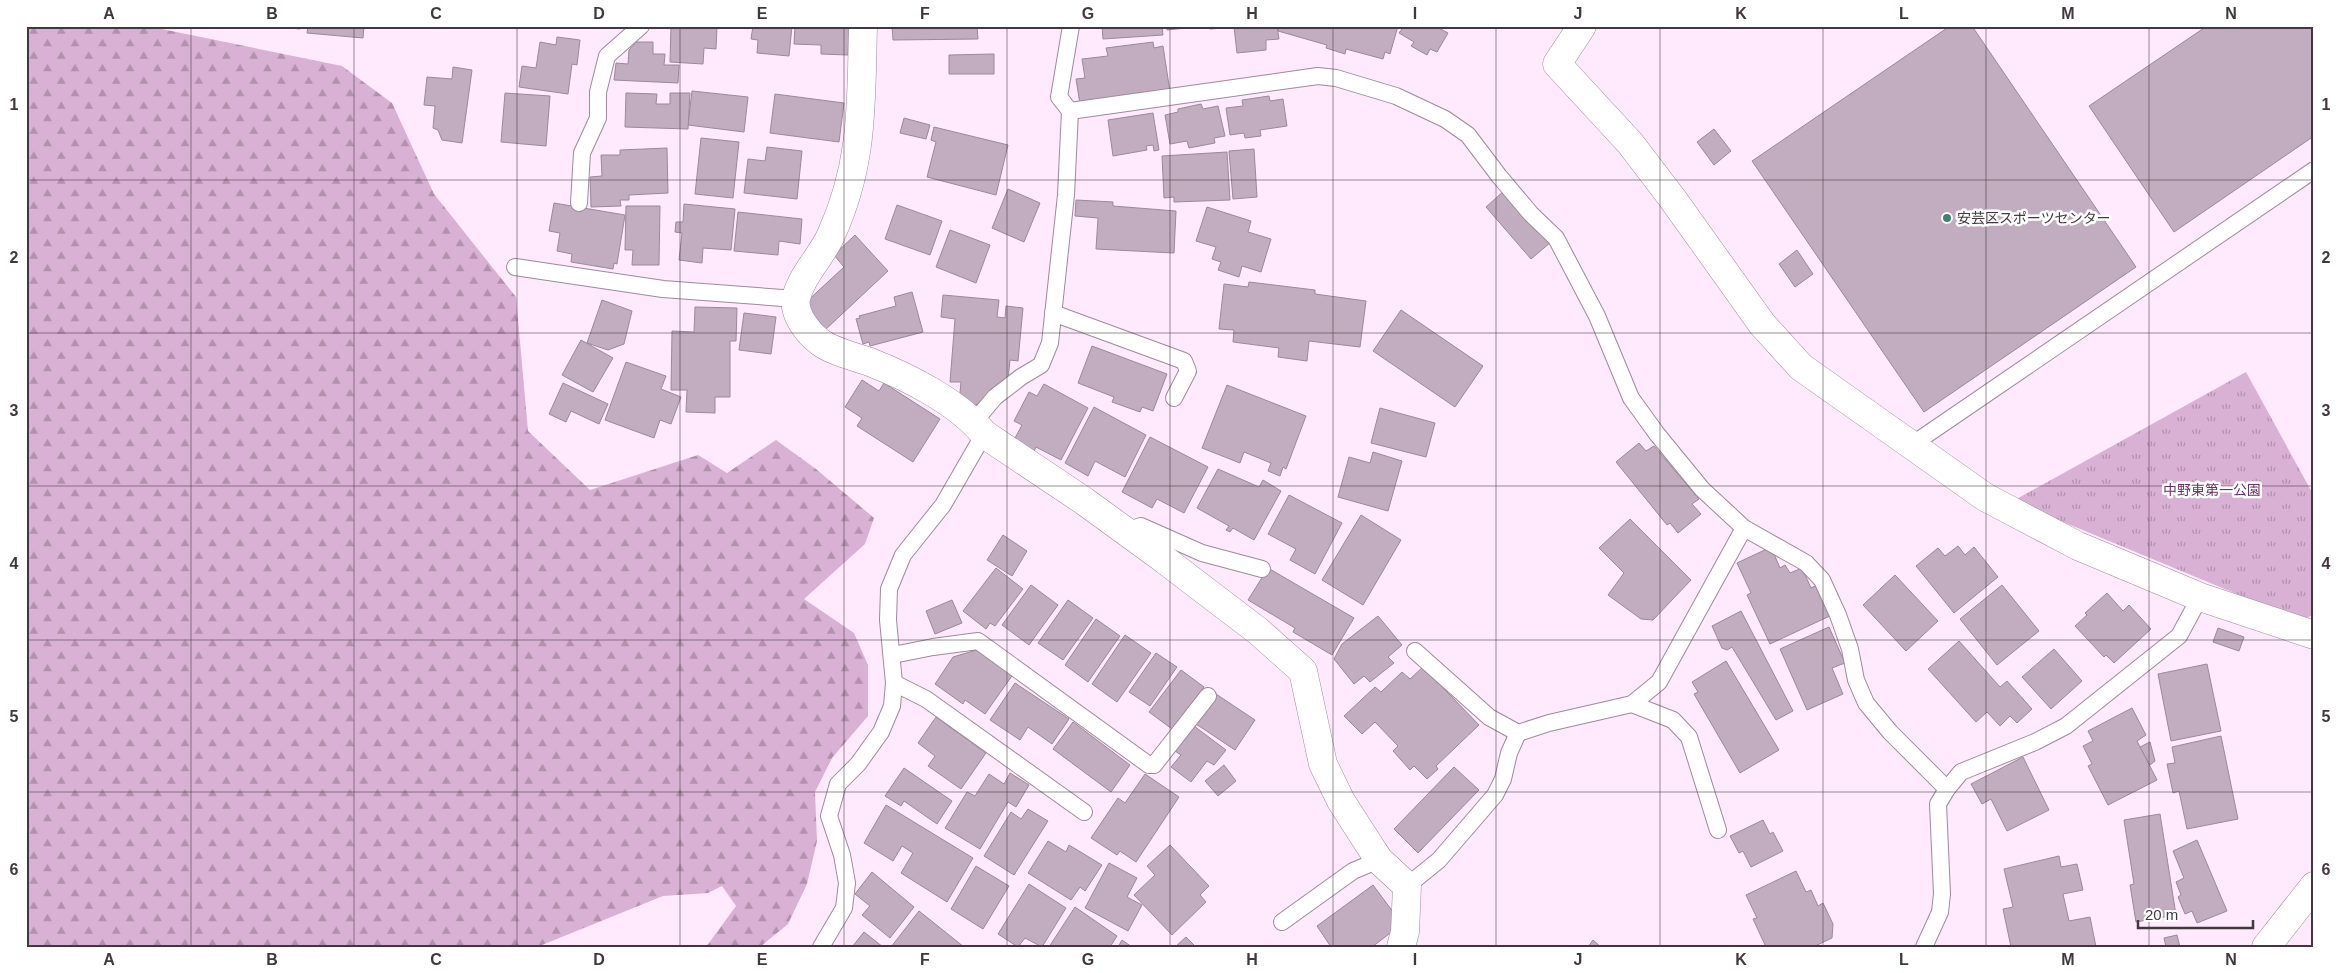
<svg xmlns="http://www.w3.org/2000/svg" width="2340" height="973" viewBox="0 0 2340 973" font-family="Arial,'Noto Sans JP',sans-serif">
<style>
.forest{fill:url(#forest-firs)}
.park{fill:url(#park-tufts)}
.building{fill:#c1adbf;stroke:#9c889a}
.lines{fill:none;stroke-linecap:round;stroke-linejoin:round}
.service-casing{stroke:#9e8a9b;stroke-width:18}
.minor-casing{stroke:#9e8a9b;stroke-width:29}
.tertiary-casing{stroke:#9e8a9b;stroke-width:29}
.service{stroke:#fff;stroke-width:16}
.minor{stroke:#fff;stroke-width:28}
.tertiary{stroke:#fff;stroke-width:28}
.grid{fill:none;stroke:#41383f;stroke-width:1;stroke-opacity:0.55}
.poi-dot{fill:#408376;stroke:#fff;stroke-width:2}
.labels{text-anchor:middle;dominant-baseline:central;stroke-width:5;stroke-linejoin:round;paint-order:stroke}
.poi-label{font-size:14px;fill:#41383f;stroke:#fff;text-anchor:start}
.park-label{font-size:14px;fill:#6c2f68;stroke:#fff}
.neatline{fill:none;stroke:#41383f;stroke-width:2}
.grid-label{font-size:16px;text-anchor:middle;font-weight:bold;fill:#41383f}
</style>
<defs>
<pattern id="forest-firs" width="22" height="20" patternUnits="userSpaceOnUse" patternTransform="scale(1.25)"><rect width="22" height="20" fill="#d9b1d4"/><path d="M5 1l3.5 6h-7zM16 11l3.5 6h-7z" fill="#b291ad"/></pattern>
<pattern id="park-tufts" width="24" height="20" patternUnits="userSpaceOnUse" patternTransform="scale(1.25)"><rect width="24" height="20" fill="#d9b1d4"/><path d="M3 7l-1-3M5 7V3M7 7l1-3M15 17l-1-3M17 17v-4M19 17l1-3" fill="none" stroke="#b291ad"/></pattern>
</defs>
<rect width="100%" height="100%" fill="#ffe9fc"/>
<path class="forest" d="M26,26h121l195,40 50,37 42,91 82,103 12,134 62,59 108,-35 29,18 49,-33 40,29 58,49 -9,26 -61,55 50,34 14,32v51l-36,42 -17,34 2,49 -10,43 -19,40 -28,23h-54l30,-41 -14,-20 -14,7 -45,3 -126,51h-511z"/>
<path class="park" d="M2246,372l68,124v118l-12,7 -289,-120z"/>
<g class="building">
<path d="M271,26h29v3z"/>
<path d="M308,26h56l-1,12 -56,-5z"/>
<path d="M688,26h29l-1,23 -12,-1 -1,16 -33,-2 1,-35 17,1z"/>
<path d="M753,26h39l-3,30 -32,-3 1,-13 -7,-1z"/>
<path d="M795,26h54l-1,29 -27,-1v-9l-27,-1z"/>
<path d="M892,26h85l1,13 -85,1z"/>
<path d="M1102,26h60l1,9 -60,4z"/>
<path d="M1167,26h38l-38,4z"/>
<path d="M1210,26h67l2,13 -13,1v10l-29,3 -3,-26 -24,2z"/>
<path d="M1280,26h118l-8,28 -5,-2 -2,7 -37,-10 -1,5 -19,-6 1,-3 -49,-14z"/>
<path d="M1404,26h31l13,7 -11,19 -7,-3 -3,6 -16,-9 3,-4 -15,-9z"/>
<path d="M1950,26h22l164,241 -212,145 -172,-251z"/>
<path d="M2207,26h107v110l-140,96 -85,-126z"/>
<path d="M557,37l23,3 -3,25 -5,-1 -4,30 -49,-7 3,-21 14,2 4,-26 16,3z"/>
<path d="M636,42h17v12h12l-1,11h15l-1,18 -64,-3 2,-17 12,1 1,-14z"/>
<path d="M1153,42l1,6 9,-2 7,46 -90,12 -4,-25 9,-1 -3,-19 26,-3 -2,-8z"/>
<path d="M994,54v20h-45v-19z"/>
<path d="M453,67l19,3 -10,73 -20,-3 -4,-10 -5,-2 2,-22 -11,-1 3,-28 25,2z"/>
<path d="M692,91l56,6 -4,35 -56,-7z"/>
<path d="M505,93l45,3 -4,50 -45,-4z"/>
<path d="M626,93l31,1 -1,10h14v-11h20l-2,36 -63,-2z"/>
<path d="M775,94l69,9 -5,39 -69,-9z"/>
<path d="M1269,96l1,5 13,-2 4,27 -27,4 1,6 -16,2 -1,-5 -14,2 -4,-27 17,-2 -1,-6z"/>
<path d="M1201,104l2,5 15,-3 7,30 -11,2 1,5 -26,5 -2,-7 -17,3 -5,-29 13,-3v-3z"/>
<path d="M1153,113l6,37 -5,1 -1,-6 -7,1 1,4 -34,6 -5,-36z"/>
<path d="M904,118l26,7 -4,14 -26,-6z"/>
<path d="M934,127l74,18 -12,50 -69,-18 9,-35 -5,-2z"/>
<path d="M1714,129l17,22 -17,14 -17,-23z"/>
<path d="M701,138l38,4 -6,56 -38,-4z"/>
<path d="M767,147l35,4 -5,48 -53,-6 4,-34 17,2z"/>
<path d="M667,148l1,45 -39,2v5h-9l1,6 -30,1 -1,-30 12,-1 -1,-21h19v-5z"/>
<path d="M1254,149l3,48 -24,2 -4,-48z"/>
<path d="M1227,152l3,48 -56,2v-5l-10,1 -2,-42z"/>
<path d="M1008,189l32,14 -16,39 -32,-14z"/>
<path d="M1505,190l46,52 -20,17 -45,-52z"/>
<path d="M1076,200l37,2v4l63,5 -2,42 -78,-4 2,-31 -23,-2z"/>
<path d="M554,203l71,12 -8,49 -3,-1 -1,6 -42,-7 1,-8 -15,-3 3,-18 -11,-2z"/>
<path d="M684,204l51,5 -4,41 -28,-2 -1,15 -23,-3 3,-27 -7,-1 1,-10h7z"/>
<path d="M897,205l45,16 -12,34 -45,-16z"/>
<path d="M626,206h34l-1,59h-27l1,-15h-8z"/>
<path d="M1207,207l44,14 -3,11 23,7 -10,33 -19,-6 -3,11 -21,-7 3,-8 -9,-3 4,-12 -20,-6z"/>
<path d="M738,212l64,7 -2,25 -21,-3 -1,14 -44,-4z"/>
<path d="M950,230l40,15 -14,38 -40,-16z"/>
<path d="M855,235l33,36 -63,59 -22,-25 41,-38 -10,-12z"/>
<path d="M1797,250l16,24 -18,13 -16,-23z"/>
<path d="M1249,282l66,8v4l51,7 -6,46 -51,-6 -2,20 -29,-4 1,-9 -46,-6 1,-12 -15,-1 5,-45 24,3z"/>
<path d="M912,292l11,40 -53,14 -1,-4 -6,2 -7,-25 4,-1 -1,-2 37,-10 -2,-9z"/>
<path d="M943,295l56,5 -2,17 8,1 1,-12 17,2 -5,53 -8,-1 -2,20 -32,25 -17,-1 2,-22h-11l5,-63 -14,-2z"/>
<path d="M602,300l30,11 -8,33 -16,6 -21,-7z"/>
<path d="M695,307l42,1 -1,33h-6v56h-15v16l-29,-1 1,-22h-16l1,-59 22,1z"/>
<path d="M1401,310l82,56 -28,41 -82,-56z"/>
<path d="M744,313l32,4 -5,37 -32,-4z"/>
<path d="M581,340l32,18 -20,34 -31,-17z"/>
<path d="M1092,346l75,28 -14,37 -11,-4 -2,5 -28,-10 2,-5 -36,-14z"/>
<path d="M626,362l40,14 -5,13 20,8 -10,27 -11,-4 -6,18 -49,-18z"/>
<path d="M862,380l17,11 5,-8 56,36 -27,43 -56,-36 5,-8 -17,-11z"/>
<path d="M563,383l45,21 -9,20 -28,-13 -5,11 -17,-8z"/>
<path d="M1044,384l44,24 -27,52 -25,-13 -2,4 -20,-11 8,-15 -8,-4 15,-29 8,4z"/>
<path d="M1227,385l79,31 -20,53 -3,-2 -3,9 -12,-5 3,-8 -27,-11 -4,11 -38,-15z"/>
<path d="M1094,407l52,28 -21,42 -30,-16 -7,15 -23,-13z"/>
<path d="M1380,408l55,15 -9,34 -55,-14z"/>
<path d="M1150,437l58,30 -24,46 -27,-14 -5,9 -30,-16z"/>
<path d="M1639,443l7,8 8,-5 45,53 -7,5 9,10 -23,19 -8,-10 -3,2 -51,-63z"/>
<path d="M1373,452l29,9 -14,50 -50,-14 11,-40 21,6z"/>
<path d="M1218,469l41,18 4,-7 18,11 -27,49 -21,-12 -3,4 -4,-2 3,-4 -32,-18z"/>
<path d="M1289,495l53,28 -27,51 -25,-14 6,-11 -28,-15z"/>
<path d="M1361,515l40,25 -38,65 -41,-25z"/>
<path d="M1630,519l61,61 -38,40 -12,-1 -33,-24 16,-22 -25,-25z"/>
<path d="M1003,535l24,16 -15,25 -25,-16z"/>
<path d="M1958,546l7,9 9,-8 24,30 -44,36 -38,-47 22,-18 7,8z"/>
<path d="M1771,547l9,21 5,-3 5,8 12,-5 9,20 6,-3 15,30 -62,29 -23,-49 4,-2 -14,-30z"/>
<path d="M996,568l27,21 -28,37 -5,-3 -4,6 -23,-18z"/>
<path d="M1268,568l86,50 -22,37 -39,-23 2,-4 -47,-28z"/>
<path d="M1895,575l43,46 -32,30 -43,-46z"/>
<path d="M1031,585l27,20 -29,40 -27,-20z"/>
<path d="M2002,585l37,46 -42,34 -37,-46z"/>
<path d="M2107,593l16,18 6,-6 22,24 -37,34 -8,-8 -2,2 -29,-31 12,-11 -2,-2z"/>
<path d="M952,600l10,23 -27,11 -9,-23z"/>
<path d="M1068,600l25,18 -30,42 -25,-17z"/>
<path d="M1741,611l52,100 -17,9 -44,-73 -5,3 -5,-2 -10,-22z"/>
<path d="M1378,616l24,29 -14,12 6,6 -24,19 -6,-6 -10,8 -20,-25 8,-15z"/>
<path d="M1096,619l24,17 -32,46 -23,-17z"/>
<path d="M1829,627l16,36 -13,5 11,26 -36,16 -27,-61z"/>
<path d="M2218,628l26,9 -5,14 -26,-9z"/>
<path d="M1125,635l26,18 -34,49 -25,-18z"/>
<path d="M1959,641l41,46 7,-6 25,28 -15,14 -7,-7 -10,10 -13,-14 -11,10 -48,-53z"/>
<path d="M980,649l34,24 -29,41 -20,-14 -2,4 -28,-20 18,-27z"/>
<path d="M2054,649l28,32 -31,28 -29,-32z"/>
<path d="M1156,653l21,14 -27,39 -21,-14z"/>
<path d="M1726,661l53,89 -39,23 -46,-79 4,-2 -6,-10z"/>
<path d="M2207,664l14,67 -50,10 -13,-67z"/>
<path d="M1423,667l56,58 -43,41 2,3 -11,10 -13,-13 -4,4 -17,-19 5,-5 -23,-24 -13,12 -18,-18 31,-29 6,5 21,-20 8,7z"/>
<path d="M1181,670l23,17 -32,42 -23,-17z"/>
<path d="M1015,683l54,36 -17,25 -24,-17 -8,13 -30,-20z"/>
<path d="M1216,694l39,26 -20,30 -39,-26z"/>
<path d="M2132,708l14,27 -9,6 20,39 -49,25 -20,-39 4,-2 -9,-18 10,-5 -5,-10z"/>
<path d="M936,717l50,36 -25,36 -33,-23 7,-10 -17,-13z"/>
<path d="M1073,722l57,43 -19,27 -58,-43z"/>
<path d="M1194,726l32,24 -12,15 -7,-4 -16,21 -20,-15 10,-12 -6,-4z"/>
<path d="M2221,736l17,83 -51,10 -8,-38 -6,2 -6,-29 8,-1 -3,-16z"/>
<path d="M2150,742l5,19 -5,4 -10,-18z"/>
<path d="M2023,757l26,53 -42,21 -16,-32 -9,5 -11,-20z"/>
<path d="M1224,765l12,16 -18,15 -13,-15z"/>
<path d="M1454,767l25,23 -61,63 -24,-24z"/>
<path d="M904,768l48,33 -15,23 -33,-23 -3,5 -16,-10z"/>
<path d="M1010,773l19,12 -13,22 -8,-5 -28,47 -35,-21 22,-36 8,4 14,-22 15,10z"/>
<path d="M1145,774l34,23 -43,65 -16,-11 -3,4 -26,-17 27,-40 7,5z"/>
<path d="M886,805l87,53 -26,44 -46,-29 12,-20 -11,-7 -9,15 -29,-18z"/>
<path d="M1028,809l20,12 -34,54 -30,-19 27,-44 10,7z"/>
<path d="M2160,814l16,101 -40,7 -6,-37 4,-1 -10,-64z"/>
<path d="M1763,820l7,14 3,-2 10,19 -32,16 -8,-16 -4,2 -9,-17z"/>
<path d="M2197,840l30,71 -30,12 -5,-12 -7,3 -7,-17 3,-2 -5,-13 8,-4 -11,-27z"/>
<path d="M1048,841l18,11 3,-7 33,20 -17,26 -5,-4 -9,13 -43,-27z"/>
<path d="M1170,845l39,41 -9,9 6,7 -34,33 -38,-40 21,-20 -8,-9z"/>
<path d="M2059,856l2,11 16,-3 6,26 -20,4 6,27 21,-4 6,30h-85l-8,-38 10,-2 -9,-38z"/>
<path d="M1109,863l28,15 -10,19 15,8 -14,26 -43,-23z"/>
<path d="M976,866l33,20 -26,43 -32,-20z"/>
<path d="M1796,871l10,21 5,-2 7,16 5,-3 10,21 -1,14 -19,9h-47l-13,-28 4,-1 -11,-23z"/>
<path d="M872,872l42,35 -24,31 -28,-23 8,-9 -15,-12z"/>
<path d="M1029,884l37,24 -24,39 -17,-9 -7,9 -20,-13z"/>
<path d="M1373,885l29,39 -30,23h-41l-14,-21z"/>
<path d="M1075,907l42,29 -7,11h-61z"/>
<path d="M919,911l45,36h-73z"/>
<path d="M864,932l19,15h-31z"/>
<path d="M2177,935l3,12h-14l-2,-9z"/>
<path d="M1186,937l10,10h-21z"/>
<path d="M1122,940l10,7h-14z"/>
<path d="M1593,940l8,7h-13z"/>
</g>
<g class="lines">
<defs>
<g id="service">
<path d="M1070,111l248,-35 18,2 60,18 49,23 23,16 31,41 32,38 25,24 41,78 34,82 26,36 45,55 42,39 62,35 16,17 16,35 12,34 6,31 10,23 24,29 57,57"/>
<path d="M579,203l3,-50 16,-35v-26l9,-36 34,-30"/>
<path d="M515,267l148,22 133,10"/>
<path d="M1053,313l131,48 4,10 -14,27"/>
<path d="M974,422l21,-25 26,-20 20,-12 9,-22 16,-148 4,-84 -11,-14 12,-71"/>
<path d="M1913,444l401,-274"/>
<path d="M1125,531l16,-5 61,27 60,16"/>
<path d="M1415,651l74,66 29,16 31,-10 83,-19 27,-22 85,-154"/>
<path d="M893,655l40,-8 45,-6 171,124h5l54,-69"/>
<path d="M894,683l32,16 158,113"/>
<path d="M1632,704l41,16 16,17 29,93"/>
<path d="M1407,886l32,-26 56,-65 8,-16 6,-26 9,-20"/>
<path d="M1282,922l71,-51 26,-11"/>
<path d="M821,947l23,-39 3,-25 -5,-28 -13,-39 9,-32 20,-20 23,-32 11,-26 2,-23 -6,-63 1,-31 14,-34 40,-50 41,-71"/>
<path d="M1924,947l16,-35 2,-18 -4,-90 9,-15 14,-17 74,-30 31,-16 113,-90 21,-39"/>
</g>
<g id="minor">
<path d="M863,26c-2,76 1,137 -32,209 -9,21 -29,39 -35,63 -3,16 12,35 24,44 11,9 36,15 50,20 38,15 88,40 114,72l100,67 77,56 97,74 45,40 20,93 18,37 27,42 11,17 28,26 -2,46 -4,15"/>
<path d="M1582,26l-25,38 73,79 42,55 90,126 39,43 184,130 93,49 122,51 114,38"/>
</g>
<path id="tertiary" d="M2266,947l48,-61"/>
</defs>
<use href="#service" class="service-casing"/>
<use href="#minor" class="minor-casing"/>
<use href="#tertiary" class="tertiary-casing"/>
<use href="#service" class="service"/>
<use href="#minor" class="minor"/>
<use href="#tertiary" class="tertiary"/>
</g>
<path class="grid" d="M191,26v921M354,26v921M517,26v921M680,26v921M844,26v921M1007,26v921M1170,26v921M1333,26v921M1496,26v921M1660,26v921M1823,26v921M1986,26v921M2149,26v921M26,180h2288M26,333h2288M26,486h2288M26,640h2288M26,792h2288"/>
<circle class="poi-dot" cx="1947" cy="218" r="5"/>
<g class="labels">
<g class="poi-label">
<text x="1957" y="218">安芸区スポーツセンター</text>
</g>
<g class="park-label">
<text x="2212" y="490">中野東第一公園</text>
</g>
</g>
<rect width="2340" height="973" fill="none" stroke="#ffffff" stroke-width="55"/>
<path d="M2138 920v8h115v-8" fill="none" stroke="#41383f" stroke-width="2.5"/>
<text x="2145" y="920" font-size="15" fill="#41383f" stroke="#ffffff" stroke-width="4" paint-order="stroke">20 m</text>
<rect x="28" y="28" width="2284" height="918" class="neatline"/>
<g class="grid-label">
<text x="109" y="19">A</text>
<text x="272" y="19">B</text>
<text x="436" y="19">C</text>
<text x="599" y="19">D</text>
<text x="762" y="19">E</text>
<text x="925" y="19">F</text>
<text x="1088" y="19">G</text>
<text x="1252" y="19">H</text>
<text x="1415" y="19">I</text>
<text x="1578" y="19">J</text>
<text x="1741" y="19">K</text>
<text x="1904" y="19">L</text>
<text x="2068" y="19">M</text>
<text x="2231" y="19">N</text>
<text x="14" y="110">1</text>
<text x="2326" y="110">1</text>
<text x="14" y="263">2</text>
<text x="2326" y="263">2</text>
<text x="14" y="416">3</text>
<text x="2326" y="416">3</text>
<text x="14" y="569">4</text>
<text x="2326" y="569">4</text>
<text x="14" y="722">5</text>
<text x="2326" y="722">5</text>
<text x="14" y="875">6</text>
<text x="2326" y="875">6</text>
<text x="109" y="965">A</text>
<text x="272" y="965">B</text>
<text x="436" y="965">C</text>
<text x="599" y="965">D</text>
<text x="762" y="965">E</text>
<text x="925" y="965">F</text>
<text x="1088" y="965">G</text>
<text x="1252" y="965">H</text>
<text x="1415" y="965">I</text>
<text x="1578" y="965">J</text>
<text x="1741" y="965">K</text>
<text x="1904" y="965">L</text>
<text x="2068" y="965">M</text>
<text x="2231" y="965">N</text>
</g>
</svg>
